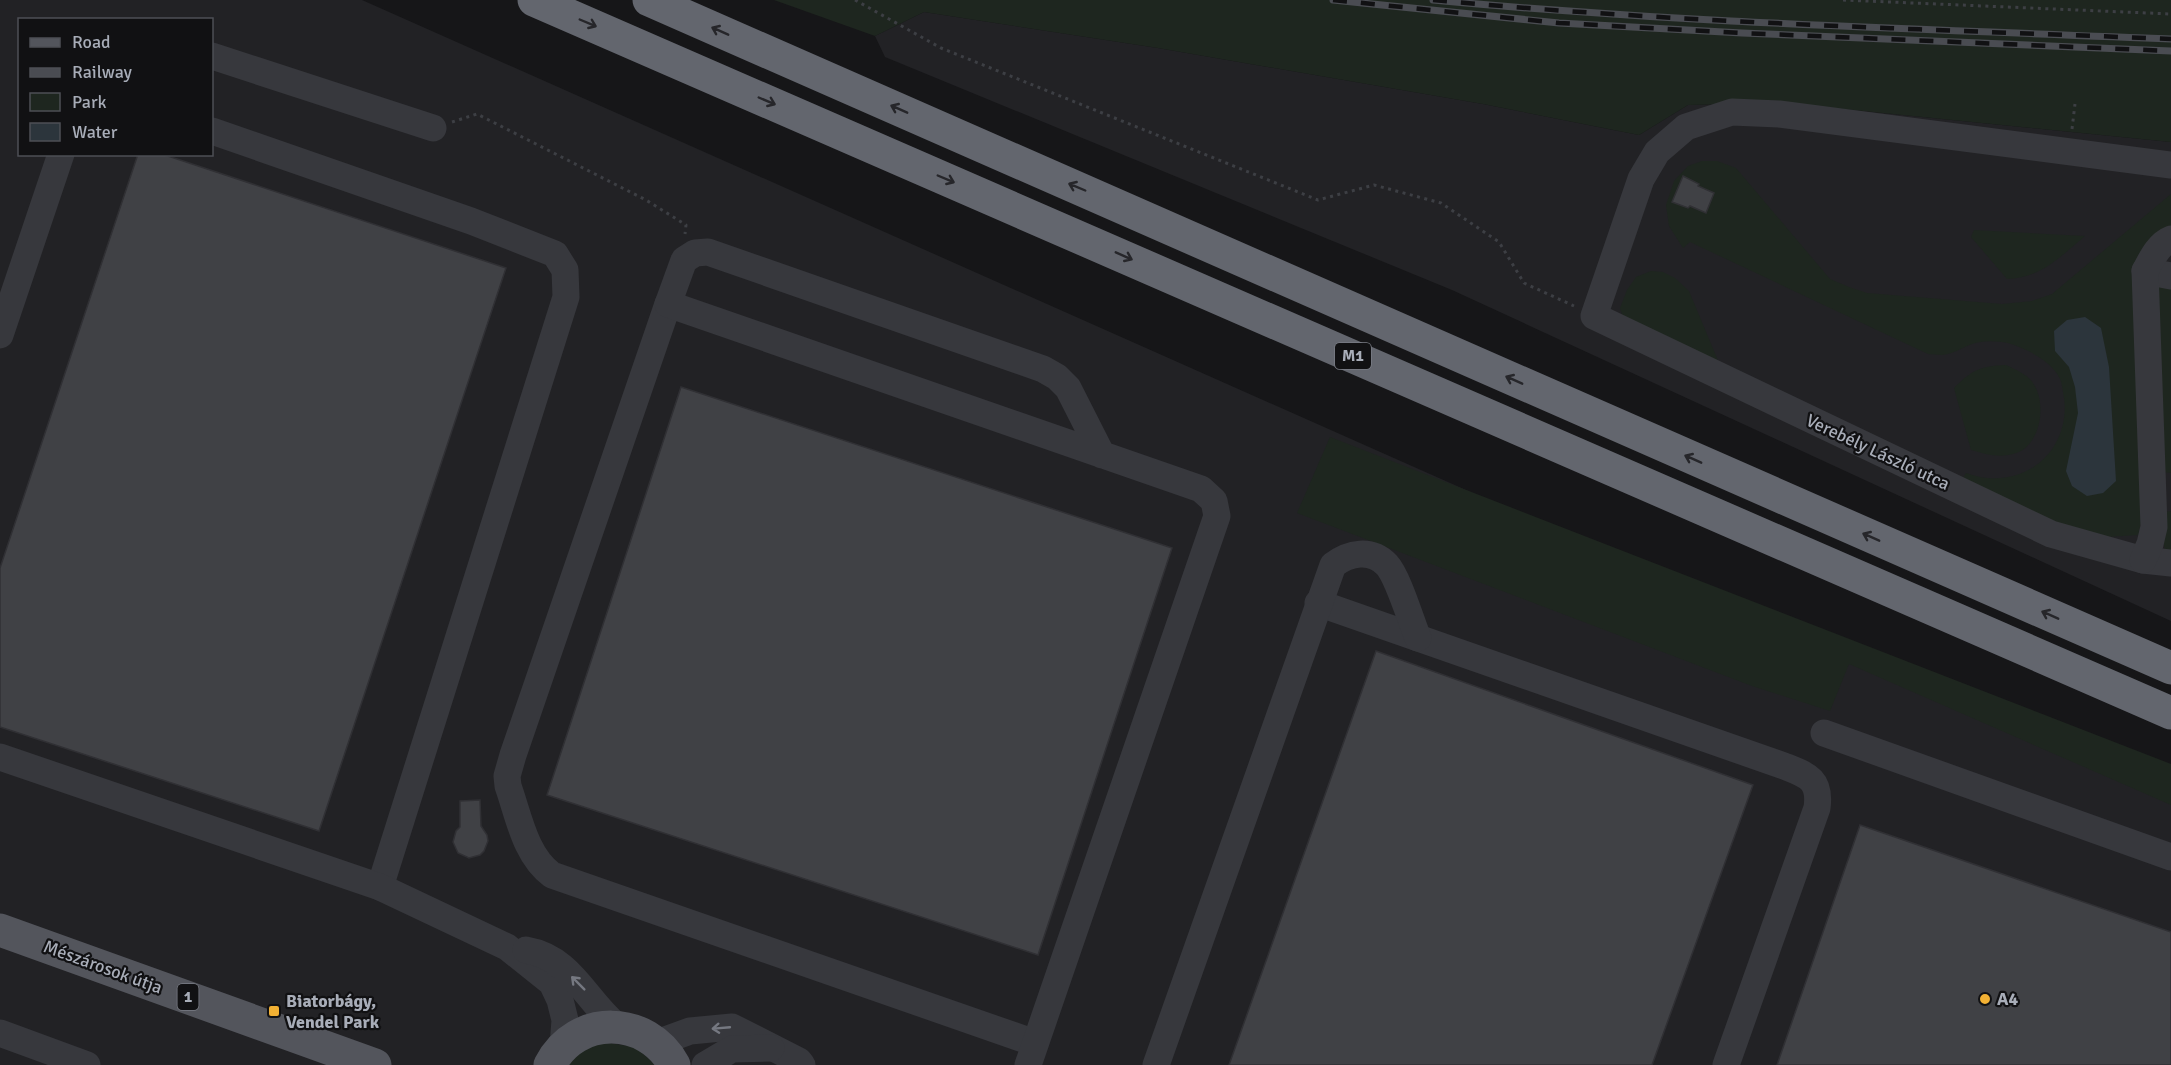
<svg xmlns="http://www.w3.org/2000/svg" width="2171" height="1065" viewBox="0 0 2171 1065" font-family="Signika,sans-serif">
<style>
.built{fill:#222225;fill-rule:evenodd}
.green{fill:#1e261f}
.water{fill:#2c353c}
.building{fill:#404145;stroke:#303034;stroke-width:1.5}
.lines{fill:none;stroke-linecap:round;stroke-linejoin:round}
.path{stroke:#3d3f44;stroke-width:3;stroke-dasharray:3 4.5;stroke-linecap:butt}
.minor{stroke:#37383d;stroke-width:27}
.major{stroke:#53555c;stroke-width:33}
.highway{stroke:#63666e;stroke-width:33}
.rail-casing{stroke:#4a4c52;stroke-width:7}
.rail{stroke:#111113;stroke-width:4.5;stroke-dasharray:14;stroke-linecap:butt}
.oneway{stroke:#26262a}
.oneway2{stroke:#757881}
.poi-dot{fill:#f2b134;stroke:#111113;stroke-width:2}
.labels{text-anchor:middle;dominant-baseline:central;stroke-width:4.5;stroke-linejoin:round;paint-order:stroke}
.shield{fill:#111113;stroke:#7b7e86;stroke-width:1.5}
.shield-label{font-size:16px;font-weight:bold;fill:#a8adb8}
.street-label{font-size:18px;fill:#a8adb8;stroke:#111113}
.poi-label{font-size:18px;font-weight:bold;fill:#a8adb8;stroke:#111113;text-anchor:start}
</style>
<rect width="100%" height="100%" fill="#161618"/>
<g class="built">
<path d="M0,0h362l1809,803v262h-2171zM20,20h192v134h-192z"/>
<path d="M924,12l234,36 325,56 156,31 49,-30 96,-2 387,39v479l-719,-331 -567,-233 -10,-21z"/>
</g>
<g class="green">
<path d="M774,0h1397v142l-387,-39 -96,2 -49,30 -156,-31 -325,-56 -234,-36 -49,24z"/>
<path d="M1702,161h15l19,7 94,111 19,8 18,6 135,11 30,-3 20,-7 119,-100v37l-20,14 -8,272 -5,18 -31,2 -54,-16 -90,-43 3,-5c7,2 15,5 22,5 50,4 85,-38 75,-86 -1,-4 -1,-9 -3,-13 -7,-17 -34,-31 -52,-36 -11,-2 -25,-3 -36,1 -10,4 -20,10 -30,11 -5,0 -10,-1 -14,-1l-238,-112 -7,6 -14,-22 -3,-21 8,-24 14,-15z"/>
<path d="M1974,230l111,6c-25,21 -44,42 -78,43l-36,-42z"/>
<path d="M1651,271l12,1 12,6 14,13 30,72 -93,-36 -6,-19 7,-18 9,-13z"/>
<path d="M2159,285l12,4v184l-9,-1 -10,-176z"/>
<path d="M2006,365c10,5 21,9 27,18 15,22 7,65 -20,71 -15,4 -28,0 -42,-4l-17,-62c18,-18 26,-22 52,-23z"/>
<path d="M1330,437l841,327v41l-322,-141 -19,47 -78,-25 -455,-173z"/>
<path d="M2171,511v43l-6,-5 -6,-23 6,-14z"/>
<path d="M602,1042l33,5 21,18h-88l16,-16z"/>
</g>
<path class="water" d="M2085,317l16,11 8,39 7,114 -13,12 -16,3 -15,-10 -6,-15 12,-58 -3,-26 -6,-20 -14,-16 -1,-20 13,-11z"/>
<g class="building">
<path d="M138,154h24l344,114 -187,563 -319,-104v-159z"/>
<path d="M1683,176l16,8 -1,2 16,7 -8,20 -16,-7 -2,2 -16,-6z"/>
<path d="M681,387l491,161 -134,407 -491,-160z"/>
<path d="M1376,651l377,134 -101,280h-423z"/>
<path d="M480,800l1,26 6,9 1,6 -4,10 -4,4 -11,3 -11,-5 -5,-11 3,-11 4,-4v-26z"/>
<path d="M1860,825l311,107v133h-394z"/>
</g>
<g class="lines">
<g class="path">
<path d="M855,0l86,48 377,152 56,-15 67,18 58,39 25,41 50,23"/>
<path d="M1843,0l328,14"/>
<path d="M452,122l25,-8 169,86 40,25 -1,9"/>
<path d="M2072,129l3,-25"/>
</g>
<g class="minor">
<path d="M212,56l221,72"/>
<path d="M212,131l259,90 84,33 10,16 1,27 -186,590"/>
<path d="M2171,165l-392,-51 -47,-2 -46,15 -29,25 -16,27 -47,137 457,218 92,26 28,3"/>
<path d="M2145,271l26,5"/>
<path d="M668,304l-155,451 -6,21 1,10c11,31 17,69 44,89l483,168"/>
<path d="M0,335l61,-181"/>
<path d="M2143,560l7,-16 4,-17 -9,-256c6,-11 13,-27 26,-32"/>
<path d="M1318,603l466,163c23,9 37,13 33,42l-91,257"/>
<path d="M1824,733l347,124"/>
<path d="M0,757l380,130 127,60 45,36 8,17 5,20 -2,27"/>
<path d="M526,950c46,8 59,50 91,76"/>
<path d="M0,1033l87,32"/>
<path d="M657,1043l33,-12 42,-4 67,34 3,4"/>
<path d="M705,1065l27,-16 39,-1"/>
<path d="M1028,1065l189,-549 -3,-15 -13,-12 -533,-185 16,-44 11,-7 13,-1 335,117 14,8 11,11 34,67"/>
<path d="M1156,1065l177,-500c16,-12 38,-17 54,0 11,12 24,56 31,73"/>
</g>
<g class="major">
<path d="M0,930l375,135"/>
<path d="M550,1065c26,-51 97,-50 124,0"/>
</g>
<g class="highway">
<path d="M534,0l1637,713"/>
<path d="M649,0l1522,668"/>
</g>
<defs>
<g id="rail">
<path d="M1333,0l226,23 183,10 429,18"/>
<path d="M1433,0c245,23 492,29 738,39"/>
</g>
</defs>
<use href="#rail" class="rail-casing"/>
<use href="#rail" class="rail"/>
</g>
<defs><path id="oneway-shaft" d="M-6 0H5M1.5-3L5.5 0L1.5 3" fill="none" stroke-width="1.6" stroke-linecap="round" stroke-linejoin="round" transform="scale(1.5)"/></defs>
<g class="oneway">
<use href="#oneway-shaft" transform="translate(588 23) rotate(23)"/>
<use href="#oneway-shaft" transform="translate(720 31) rotate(-156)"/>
<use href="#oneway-shaft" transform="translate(767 101) rotate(23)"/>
<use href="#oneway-shaft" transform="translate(899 109) rotate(-156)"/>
<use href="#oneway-shaft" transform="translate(946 179) rotate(23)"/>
<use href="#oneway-shaft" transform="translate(1077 187) rotate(-157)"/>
<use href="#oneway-shaft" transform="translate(1124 256) rotate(24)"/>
<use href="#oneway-shaft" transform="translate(1514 380) rotate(-156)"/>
<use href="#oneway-shaft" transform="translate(1693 459) rotate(-156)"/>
<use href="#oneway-shaft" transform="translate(1871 537) rotate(-156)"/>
<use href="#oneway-shaft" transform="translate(2050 615) rotate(-156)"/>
</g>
<g class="oneway2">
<use href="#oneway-shaft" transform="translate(578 983) rotate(-135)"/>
<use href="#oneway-shaft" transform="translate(721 1028) rotate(175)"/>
</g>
<g class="poi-dot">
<circle cx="1985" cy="999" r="6"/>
<rect x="268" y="1005" width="12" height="12" rx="3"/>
</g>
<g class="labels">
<g class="shield">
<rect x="1335" y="343" width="36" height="26" rx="4.5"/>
<rect x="177.5" y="984" width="21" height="26" rx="4.5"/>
</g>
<g class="shield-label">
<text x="1353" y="356">M1</text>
<text x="188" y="997">1</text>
</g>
<g class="street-label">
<text transform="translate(1878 452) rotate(25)">Verebély László utca</text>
<text transform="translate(103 967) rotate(20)">Mészárosok útja</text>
</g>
<g class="poi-label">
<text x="1997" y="999">A4</text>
<text x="286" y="1001">Biatorbágy,<tspan x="286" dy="21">Vendel Park</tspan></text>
</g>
</g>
<rect x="18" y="18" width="195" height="138" fill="#111113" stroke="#4d4f55" stroke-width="1.5"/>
<rect x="30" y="38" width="30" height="9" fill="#53555c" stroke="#4d4f55" stroke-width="1.5"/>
<text x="72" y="48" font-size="18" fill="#a8adb8">Road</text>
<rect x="30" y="68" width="30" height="9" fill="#4a4c52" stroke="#4d4f55" stroke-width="1.5"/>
<text x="72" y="78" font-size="18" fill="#a8adb8">Railway</text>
<rect x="30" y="93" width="30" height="18" fill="#1e261f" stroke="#4d4f55" stroke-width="1.5"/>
<text x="72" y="108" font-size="18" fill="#a8adb8">Park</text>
<rect x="30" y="123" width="30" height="18" fill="#2c353c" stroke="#4d4f55" stroke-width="1.5"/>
<text x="72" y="138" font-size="18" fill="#a8adb8">Water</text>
</svg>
